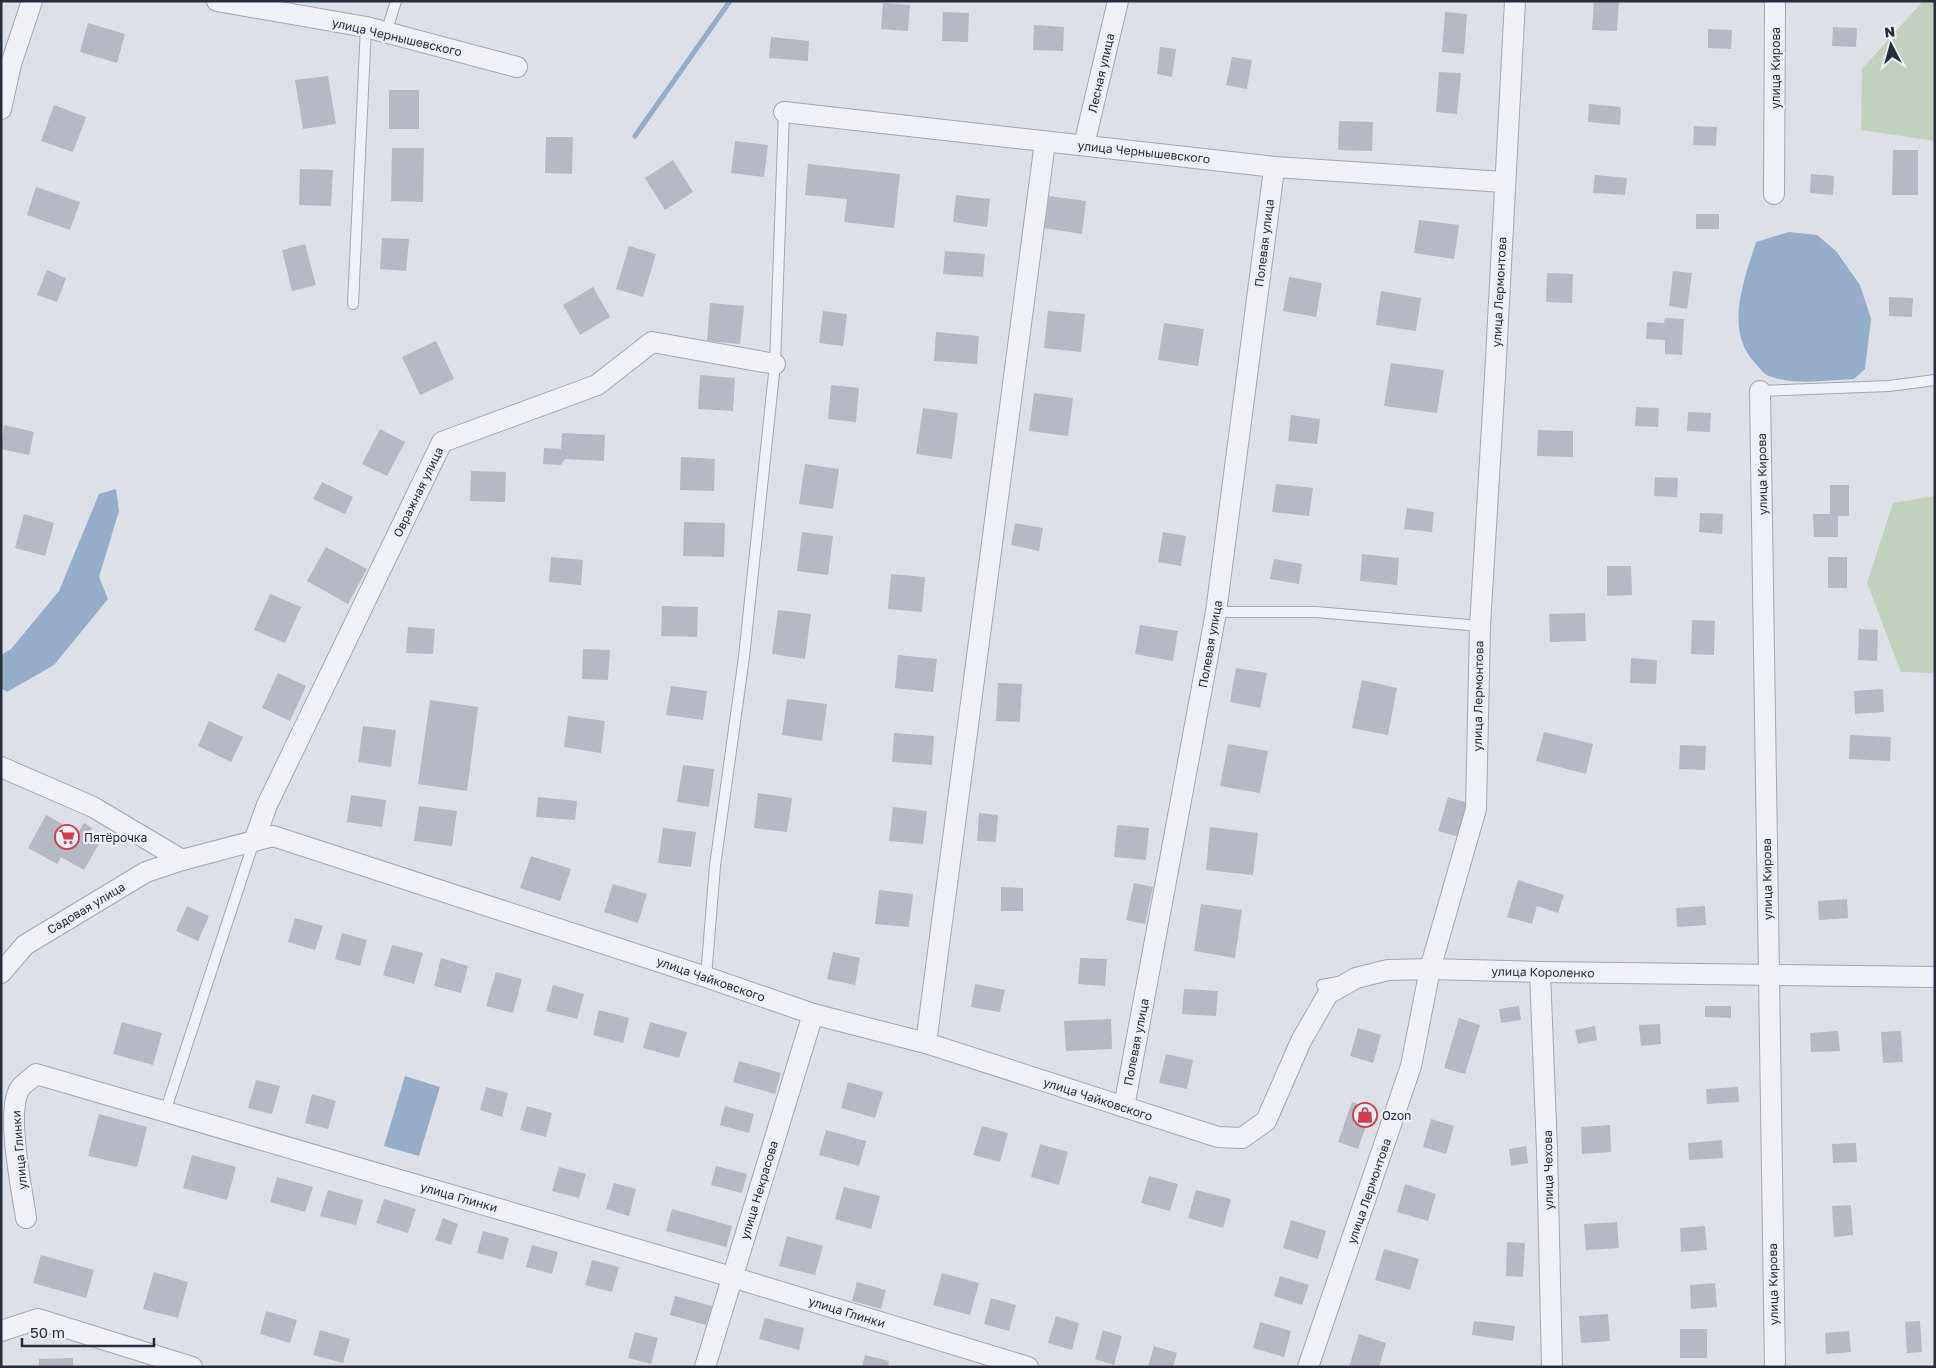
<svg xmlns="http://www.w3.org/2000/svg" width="1936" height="1368" viewBox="0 0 1936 1368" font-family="'Golos Text',sans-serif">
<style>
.green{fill:#c2d1be}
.water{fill:#96adc9}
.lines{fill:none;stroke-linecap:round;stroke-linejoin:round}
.stream{stroke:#96adc9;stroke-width:5}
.building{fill:#b4b9c4}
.lane-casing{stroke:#a2a7b1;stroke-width:12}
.street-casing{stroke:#a2a7b1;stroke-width:22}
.lane{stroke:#f0f1f6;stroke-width:10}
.street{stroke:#f0f1f6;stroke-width:20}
.labels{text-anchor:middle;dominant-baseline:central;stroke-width:4.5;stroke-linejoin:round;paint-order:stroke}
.street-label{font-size:12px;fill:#262e3e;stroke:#eceff5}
.poi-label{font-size:12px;fill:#262e3e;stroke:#eceff5;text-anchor:start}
</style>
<rect width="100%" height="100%" fill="#dde0e7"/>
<g class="green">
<path d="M1923,1h12v140l-74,-11 1,-61z"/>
<path d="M1935,496v177l-34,-1 -34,-89 26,-80z"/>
</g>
<g class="water">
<path d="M1789,232l28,3 19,16 24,34 11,34 -6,50 -11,10c-28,1 -59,7 -85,-3 -5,-1 -10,-9 -14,-13 -31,-33 -11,-83 1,-121z"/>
<path d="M116,489l3,22 -20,66 9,22 -54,66 -47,27 -6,-4v-33l10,-6 48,-58 40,-97z"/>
<path d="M405,1076l35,11 -21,69 -35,-10z"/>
</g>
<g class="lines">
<path class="stream" d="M635,136l95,-135"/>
</g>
<g class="building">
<path d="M1594,1h25l-2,30 -25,-1z"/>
<path d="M883,3l27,2 -2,26 -27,-2z"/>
<path d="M943,12l26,1 -1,29 -26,-1z"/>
<path d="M1445,12l22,2 -3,40 -22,-2z"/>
<path d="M88,23l37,11 -8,29 -37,-11z"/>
<path d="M1034,25l30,2 -1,24 -30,-1z"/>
<path d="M1833,27l24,1 -1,19 -24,-1z"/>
<path d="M1708,29l24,1 -1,19 -23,-1z"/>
<path d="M771,37l38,4 -1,20 -39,-3z"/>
<path d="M1160,47l16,2 -4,28 -15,-3z"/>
<path d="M1232,57l20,3 -5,29 -21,-4z"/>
<path d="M1439,72l22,1 -4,41 -21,-2z"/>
<path d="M328,76l8,48 -33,5 -8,-49z"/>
<rect x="389" y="90" width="30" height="39"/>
<path d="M1589,104l32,3 -1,18 -32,-3z"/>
<path d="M54,105l32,12 -13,35 -32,-11z"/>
<path d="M1339,121l34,1 -1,29 -34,-1z"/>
<path d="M1694,126l23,1 -1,19 -23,-1z"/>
<path d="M546,137h27l-1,37 -27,-1z"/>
<path d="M735,141l33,4 -4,32 -33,-4z"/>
<path d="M392,148h32l-1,54 -32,-1z"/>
<path d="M1893,150h25v45h-26z"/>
<path d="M673,160l20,32 -28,18 -20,-32z"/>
<path d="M808,164l92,10 -6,54 -50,-6 3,-23 -42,-4z"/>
<path d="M300,169l33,1 -2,36 -32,-1z"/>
<path d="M1811,174l23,2 -1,19 -23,-2z"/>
<path d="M1595,175l32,3 -2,17 -32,-2z"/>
<path d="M36,187l44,15 -10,28 -43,-15z"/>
<path d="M956,195l34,4 -3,28 -34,-5z"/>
<path d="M1049,196l37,5 -4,33 -38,-6z"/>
<rect x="1696" y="214" width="23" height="15"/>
<path d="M1419,220l40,5 -5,34 -40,-6z"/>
<path d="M382,238l27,1 -3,32 -26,-2z"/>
<path d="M305,244l11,41 -24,6 -10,-41z"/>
<path d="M629,246l27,8 -13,43 -27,-8z"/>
<path d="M945,251l40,3 -2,23 -40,-3z"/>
<path d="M47,270l19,8 -9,24 -20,-7z"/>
<path d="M1673,271l19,2 -5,36 -18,-3z"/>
<path d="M1547,273l26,1 -1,29 -26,-1z"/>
<path d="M1289,277l33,6 -6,34 -33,-6z"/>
<path d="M593,287l17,30 -30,18 -17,-30z"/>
<path d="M1381,291l40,7 -5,33 -40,-6z"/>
<path d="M1889,297l24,1 -1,19 -23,-1z"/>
<path d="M710,303l34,3 -4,38 -33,-3z"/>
<path d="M823,311l24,3 -4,32 -24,-3z"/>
<path d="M1048,311l37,3 -4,38 -37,-4z"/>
<path d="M1665,318l19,1 -2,36 -17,-1v-14l-19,-1 1,-17 17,1z"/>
<path d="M1164,323l40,6 -6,37 -40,-6z"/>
<path d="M936,332l43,4 -2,28 -43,-3z"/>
<path d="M436,341l18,38 -34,16 -18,-38z"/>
<path d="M1391,363l53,7 -7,43 -53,-7z"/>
<path d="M700,375l35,3 -2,33 -35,-2z"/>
<path d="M831,385l28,3 -3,34 -28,-3z"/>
<path d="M1034,393l39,5 -5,38 -39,-5z"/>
<path d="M1636,407l23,1 -1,19 -23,-1z"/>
<path d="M923,408l35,5 -6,46 -36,-5z"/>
<path d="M1688,412l23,1 -1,19 -23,-1z"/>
<path d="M1291,415l29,4 -3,25 -29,-3z"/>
<path d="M4,425l30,7 -5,23 -28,-6z"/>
<path d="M380,429l25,13 -18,34 -25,-12z"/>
<path d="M1538,430l35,1v26l-36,-1z"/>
<path d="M562,433l43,2 -1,26 -39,-2 -4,6 -18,-1 1,-16 17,1z"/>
<path d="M681,457l34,2 -1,32 -34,-1z"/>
<path d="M805,464l34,5 -6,40 -34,-5z"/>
<path d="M471,471l35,1 -1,30 -35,-1z"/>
<path d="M1655,477l23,1 -1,19 -23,-1z"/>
<path d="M322,482l31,15 -8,17 -32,-15z"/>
<path d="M1276,484l37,4 -4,28 -37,-4z"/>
<path d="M1830,485h19v31h-11v21h-24l-1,-23h17z"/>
<path d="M1407,508l27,4 -2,20 -28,-3z"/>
<path d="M1700,513l23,1 -1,20 -23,-2z"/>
<path d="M24,514l30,9 -9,33 -30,-8z"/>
<path d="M684,522l41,1 -1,34 -41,-1z"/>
<path d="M1015,523l28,5 -4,23 -28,-6z"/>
<path d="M802,532l31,4 -5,39 -31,-4z"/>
<path d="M1163,532l23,4 -5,30 -23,-4z"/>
<path d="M326,547l41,22 -19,35 -41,-23z"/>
<path d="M1362,554l37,4 -2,27 -37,-4z"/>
<path d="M551,557l32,3 -2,25 -32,-3z"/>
<rect x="1828" y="557" width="19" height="31"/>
<path d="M1274,559l28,5 -3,20 -29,-5z"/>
<path d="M1607,566h24l1,29 -25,1z"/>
<path d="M891,574l34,3 -3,35 -34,-3z"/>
<path d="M270,594l31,13 -16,36 -31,-13z"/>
<path d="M662,606l36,1 -1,30 -36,-1z"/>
<path d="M778,610l33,4 -6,45 -33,-5z"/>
<path d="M1585,613l1,28 -36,1 -1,-28z"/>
<path d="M1692,620l23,1 -1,34 -23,-1z"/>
<path d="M1140,625l38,6 -5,30 -38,-7z"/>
<path d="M408,627l27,2 -2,25 -27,-1z"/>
<path d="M1859,629l19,1 -1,31 -19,-1z"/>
<path d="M583,649l27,1 -2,30 -26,-1z"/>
<path d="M898,655l39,4 -4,33 -38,-4z"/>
<path d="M1631,658l26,2 -1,24 -26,-1z"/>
<path d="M1236,668l31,5 -7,35 -30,-6z"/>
<path d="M278,673l28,13 -16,35 -28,-13z"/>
<path d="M1362,680l35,8 -9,47 -36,-7z"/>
<path d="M998,683l24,1 -2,38 -24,-1z"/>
<path d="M671,686l36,5 -4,29 -37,-5z"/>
<path d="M1883,689l1,23 -29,2 -1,-23z"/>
<path d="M787,699l40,5 -5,37 -40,-6z"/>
<path d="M430,700l48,7 -11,84 -49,-7z"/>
<path d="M568,716l37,5 -4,32 -37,-6z"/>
<path d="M209,721l34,16 -12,25 -33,-16z"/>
<path d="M363,726l33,4 -5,37 -33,-5z"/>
<path d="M1544,732l49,12 -7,30 -50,-13z"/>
<path d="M894,733l40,3 -2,29 -40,-3z"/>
<path d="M1850,735l41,2 -1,24 -41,-2z"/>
<path d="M1228,744l40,7 -8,42 -40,-7z"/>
<path d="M1680,745l26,1 -1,24 -26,-1z"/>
<path d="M683,765l31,4 -5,38 -32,-5z"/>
<path d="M758,793l34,5 -5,34 -33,-4z"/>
<path d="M351,795l35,5 -4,27 -35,-5z"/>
<path d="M538,797l39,4 -2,19 -39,-3z"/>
<path d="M1448,797l20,6 -9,34 -21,-6z"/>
<path d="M419,806l38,5 -5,35 -38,-5z"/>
<path d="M893,807l34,4 -4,33 -34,-3z"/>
<path d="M979,813l19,2 -2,27 -19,-1z"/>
<path d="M46,815l32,18 6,-10 8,5 -4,7 12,7 -16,28 -23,-13 -4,7 -29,-16z"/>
<path d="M1117,825l32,3 -3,32 -32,-3z"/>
<path d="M1210,827l48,6 -5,42 -47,-5z"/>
<path d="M663,828l33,4 -5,35 -33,-4z"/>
<path d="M531,856l40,13 -11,32 -40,-13z"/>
<path d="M1518,880l46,15 -6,18 -21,-7 -5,18 -25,-7z"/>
<path d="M1134,883l19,4 -8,37 -19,-4z"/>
<path d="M613,884l34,10 -9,29 -34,-11z"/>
<path d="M1001,887l22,1v23h-22z"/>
<path d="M879,890l34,4 -4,33 -34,-3z"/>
<path d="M1847,899l1,19 -29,2 -1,-19z"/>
<path d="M1201,904l41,6 -7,48 -41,-7z"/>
<path d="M187,906l22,10 -11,25 -22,-10z"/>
<path d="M1705,906l1,19 -29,2 -1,-19z"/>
<path d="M295,918l28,8 -8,24 -27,-8z"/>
<path d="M342,933l25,7 -7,26 -25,-7z"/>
<path d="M392,945l31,8 -9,31 -31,-9z"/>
<path d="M833,952l27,6 -5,27 -28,-6z"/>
<path d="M441,958l27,8 -7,27 -27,-7z"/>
<path d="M1080,958l27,1 -2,27 -27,-2z"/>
<path d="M496,972l26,7 -9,34 -27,-7z"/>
<path d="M975,984l30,6 -5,22 -29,-5z"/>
<path d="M553,985l31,9 -7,25 -31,-8z"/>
<path d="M1184,989l34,2 -2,25 -34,-2z"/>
<path d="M1519,1006l2,14 -20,3 -2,-14z"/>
<path d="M1705,1006h26v12l-26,-1z"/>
<path d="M599,1010l30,8 -6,25 -30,-8z"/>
<path d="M1459,1018l21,7 -15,49 -21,-6z"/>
<path d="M1111,1019l1,30 -46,2 -2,-30z"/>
<path d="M122,1022l40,11 -9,32 -40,-11z"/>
<path d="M650,1022l37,10 -8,26 -36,-10z"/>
<path d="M1660,1024l1,20 -20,2 -2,-21z"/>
<path d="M1595,1026l2,14 -19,4 -3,-14z"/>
<path d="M1358,1028l23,7 -8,28 -23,-7z"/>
<path d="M1838,1031l2,20 -29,1 -1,-19z"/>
<path d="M1901,1031l2,31 -20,1 -2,-31z"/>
<path d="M1166,1054l27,6 -6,29 -28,-6z"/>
<path d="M739,1061l42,12 -6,21 -42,-12z"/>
<path d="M256,1080l24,6 -8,28 -24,-6z"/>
<path d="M848,1082l35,10 -8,26 -34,-10z"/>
<path d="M486,1087l22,6 -6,24 -22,-7z"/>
<path d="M1738,1087l1,15 -32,2 -1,-15z"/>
<path d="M312,1094l24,7 -8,28 -23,-6z"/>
<path d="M1352,1102l20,7 -14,40 -20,-7z"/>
<path d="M527,1106l25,7 -6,24 -26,-7z"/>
<path d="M725,1106l29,8 -5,19 -29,-8z"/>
<path d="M99,1114l48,13 -10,40 -49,-11z"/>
<path d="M1431,1119l23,7 -8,28 -23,-7z"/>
<path d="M1610,1125l1,27 -29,2 -1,-27z"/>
<path d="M982,1126l26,7 -8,29 -27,-7z"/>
<path d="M826,1130l40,11 -7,25 -40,-11z"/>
<path d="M1722,1140l1,18 -34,2 -1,-17z"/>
<path d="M1856,1143l1,19 -24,1 -1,-19z"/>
<path d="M1040,1144l28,8 -9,33 -28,-8z"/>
<path d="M1526,1146l2,17 -17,3 -2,-17z"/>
<path d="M192,1155l44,12 -9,33 -44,-12z"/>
<path d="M716,1166l31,8 -5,19 -31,-8z"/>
<path d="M559,1167l27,7 -7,24 -27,-7z"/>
<path d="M1149,1176l29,8 -8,27 -29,-8z"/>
<path d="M277,1177l36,10 -8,25 -35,-10z"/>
<path d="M614,1183l22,6 -7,27 -23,-7z"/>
<path d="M1405,1184l31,10 -8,27 -31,-9z"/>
<path d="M844,1187l36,9 -9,33 -36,-10z"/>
<path d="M328,1190l35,10 -7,25 -36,-9z"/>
<path d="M1196,1190l35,9 -8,29 -35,-10z"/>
<path d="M384,1199l32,10 -8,24 -32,-10z"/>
<path d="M1851,1205l2,30 -19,2 -2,-31z"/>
<path d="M672,1209l60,17 -6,21 -60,-16z"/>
<path d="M443,1218l15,6 -7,21 -16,-5z"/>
<path d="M1291,1220l35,11 -8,28 -35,-11z"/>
<path d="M1617,1222l2,26 -33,2 -2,-26z"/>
<path d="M1705,1226l2,24 -26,2 -1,-24z"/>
<path d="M483,1231l26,7 -6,22 -26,-7z"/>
<path d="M787,1236l36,10 -8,29 -36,-9z"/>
<path d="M1507,1242l18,1 -2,34 -17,-1z"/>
<path d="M532,1245l26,7 -6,22 -26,-7z"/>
<path d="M1384,1249l35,10 -9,31 -35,-10z"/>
<path d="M41,1255l53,15 -8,28 -53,-15z"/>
<path d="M592,1260l27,7 -7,25 -27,-7z"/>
<path d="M154,1272l34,10 -10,36 -35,-9z"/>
<path d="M942,1273l37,10 -9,32 -37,-10z"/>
<path d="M1280,1276l29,9 -7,20 -28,-9z"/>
<path d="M857,1282l29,8 -5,19 -29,-8z"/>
<path d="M1715,1283l2,24 -26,2 -1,-24z"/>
<path d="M675,1296l37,10 -6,19 -36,-10z"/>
<path d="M991,1298l25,7 -7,26 -25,-7z"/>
<path d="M266,1311l31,9 -7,23 -30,-9z"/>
<path d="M1608,1314l2,27 -29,2 -2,-27z"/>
<path d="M1056,1316l23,7 -7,27 -24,-7z"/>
<path d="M765,1318l39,10 -5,22 -40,-11z"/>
<path d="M1474,1321l41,5 -2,15 -41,-6z"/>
<path d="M1920,1321l2,31 -15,1 -2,-31z"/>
<path d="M1260,1322l31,9 -7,26 -31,-9z"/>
<rect x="1680" y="1329" width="27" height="29"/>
<path d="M320,1330l30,9 -7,24 -30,-8z"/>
<path d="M1103,1330l19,6 -8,29 -19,-6z"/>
<path d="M1849,1331l2,21 -25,2 -1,-21z"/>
<path d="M635,1332l23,6 -7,26 -23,-6z"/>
<path d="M1359,1334l27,9 -7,24h-30z"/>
<path d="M1154,1346l23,7 -4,14h-25z"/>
<path d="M865,1355l24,6 -1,6h-26z"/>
<path d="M73,1358v9h-34v-8z"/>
</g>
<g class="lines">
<defs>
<g id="lane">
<path d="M386,33l10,-32"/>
<path d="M353,304l13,-277"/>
<path d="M1760,391l129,-5 46,-6"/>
<path d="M1216,612h100l164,14"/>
<path d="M706,977l9,-111 29,-209 31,-293 9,-252"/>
<path d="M1322,985l16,-3"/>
<path d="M165,1112l89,-271"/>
</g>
<g id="street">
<path d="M217,1l149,26 151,40"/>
<path d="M1,109l10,-45 21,-63"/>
<path d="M784,112l491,55 229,15"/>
<path d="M1084,145l34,-144"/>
<path d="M1774,194l1,-193"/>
<path d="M1760,391l15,976"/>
<path d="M1,767l92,40 89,53"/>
<path d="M254,841l13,-36 175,-363 155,-57 55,-43 123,22"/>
<path d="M1540,972l7,178 5,217"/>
<path d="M1,973l24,-28 121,-73 36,-12 91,-24 433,141 107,37 113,29 292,94 24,1 24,-17 35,-80 27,-47 28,-16 32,-8 42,-1 110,3 395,5"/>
<path d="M926,1043l119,-901"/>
<path d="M1124,1107l92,-495 57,-435"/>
<path d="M26,1218c-4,-28 -20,-104 -7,-128 3,-6 12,-11 17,-16l696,203 296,90"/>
<path d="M1,1331l37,-12 154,48"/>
<path d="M705,1367l108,-353"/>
<path d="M1308,1367l103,-301 19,-97 46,-160 4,-183 15,-249 20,-376"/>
</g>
</defs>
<use href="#lane" class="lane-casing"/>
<use href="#street" class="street-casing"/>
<use href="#lane" class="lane"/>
<use href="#street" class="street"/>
</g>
<defs>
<symbol id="supermarket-ring" viewBox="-11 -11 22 22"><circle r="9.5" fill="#eceff5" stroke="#d13d4d" stroke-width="1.5"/><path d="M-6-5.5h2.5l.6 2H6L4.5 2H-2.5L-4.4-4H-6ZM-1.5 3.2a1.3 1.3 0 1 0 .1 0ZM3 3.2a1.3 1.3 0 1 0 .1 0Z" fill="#d13d4d"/></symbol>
<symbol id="shop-ring" viewBox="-11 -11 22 22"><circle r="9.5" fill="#eceff5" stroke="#d13d4d" stroke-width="1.5"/><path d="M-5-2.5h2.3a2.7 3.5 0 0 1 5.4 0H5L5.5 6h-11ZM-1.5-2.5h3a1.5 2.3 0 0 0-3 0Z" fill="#d13d4d"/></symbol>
</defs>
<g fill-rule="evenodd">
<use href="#supermarket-ring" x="53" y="823" width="28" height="28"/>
<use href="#shop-ring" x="1351" y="1101" width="28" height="28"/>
</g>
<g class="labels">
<g class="street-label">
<text transform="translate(397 37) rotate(13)">улица Чернышевского</text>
<text transform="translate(1775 68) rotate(-90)">улица Кирова</text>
<text transform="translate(1101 73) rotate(-77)">Лесная улица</text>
<text transform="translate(1144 152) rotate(6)">улица Чернышевского</text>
<text transform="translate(1264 243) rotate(-83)">Полевая улица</text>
<text transform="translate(1499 292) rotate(-87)">улица Лермонтова</text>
<text transform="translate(1762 474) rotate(-91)">улица Кирова</text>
<text transform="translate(418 492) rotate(-64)">Овражная улица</text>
<text transform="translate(1210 644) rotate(-80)">Полевая улица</text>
<text transform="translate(1478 696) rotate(-89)">улица Лермонтова</text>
<text transform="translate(1767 879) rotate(-91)">улица Кирова</text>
<text transform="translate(86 908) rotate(-31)">Садовая улица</text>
<text transform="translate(1543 972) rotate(1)">улица Короленко</text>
<text transform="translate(711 979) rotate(19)">улица Чайковского</text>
<text transform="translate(1136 1042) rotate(-79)">Полевая улица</text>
<text transform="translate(1098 1099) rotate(18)">улица Чайковского</text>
<text transform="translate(19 1150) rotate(-95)">улица Глинки</text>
<text transform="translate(1548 1170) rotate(-91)">улица Чехова</text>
<text transform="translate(759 1190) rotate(-73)">улица Некрасова</text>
<text transform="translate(1369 1191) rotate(-71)">улица Лермонтова</text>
<text transform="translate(459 1197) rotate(16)">улица Глинки</text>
<text transform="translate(1773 1284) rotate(-91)">улица Кирова</text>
<text transform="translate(847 1312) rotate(17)">улица Глинки</text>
</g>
<g class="poi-label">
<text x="84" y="837">Пятёрочка</text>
<text x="1382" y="1115">Ozon</text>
</g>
</g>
<rect width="1936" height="1368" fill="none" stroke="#262e3e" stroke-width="5"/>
<g transform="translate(1891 45) rotate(354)" stroke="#eceff5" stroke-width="4" paint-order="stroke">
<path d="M0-4L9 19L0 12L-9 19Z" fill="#262e3e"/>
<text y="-8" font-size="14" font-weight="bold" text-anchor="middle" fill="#262e3e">N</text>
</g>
<path d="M22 1338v8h132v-8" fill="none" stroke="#262e3e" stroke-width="2.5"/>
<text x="30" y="1338" font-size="15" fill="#262e3e" stroke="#eceff5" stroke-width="4" paint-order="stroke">50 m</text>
</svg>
